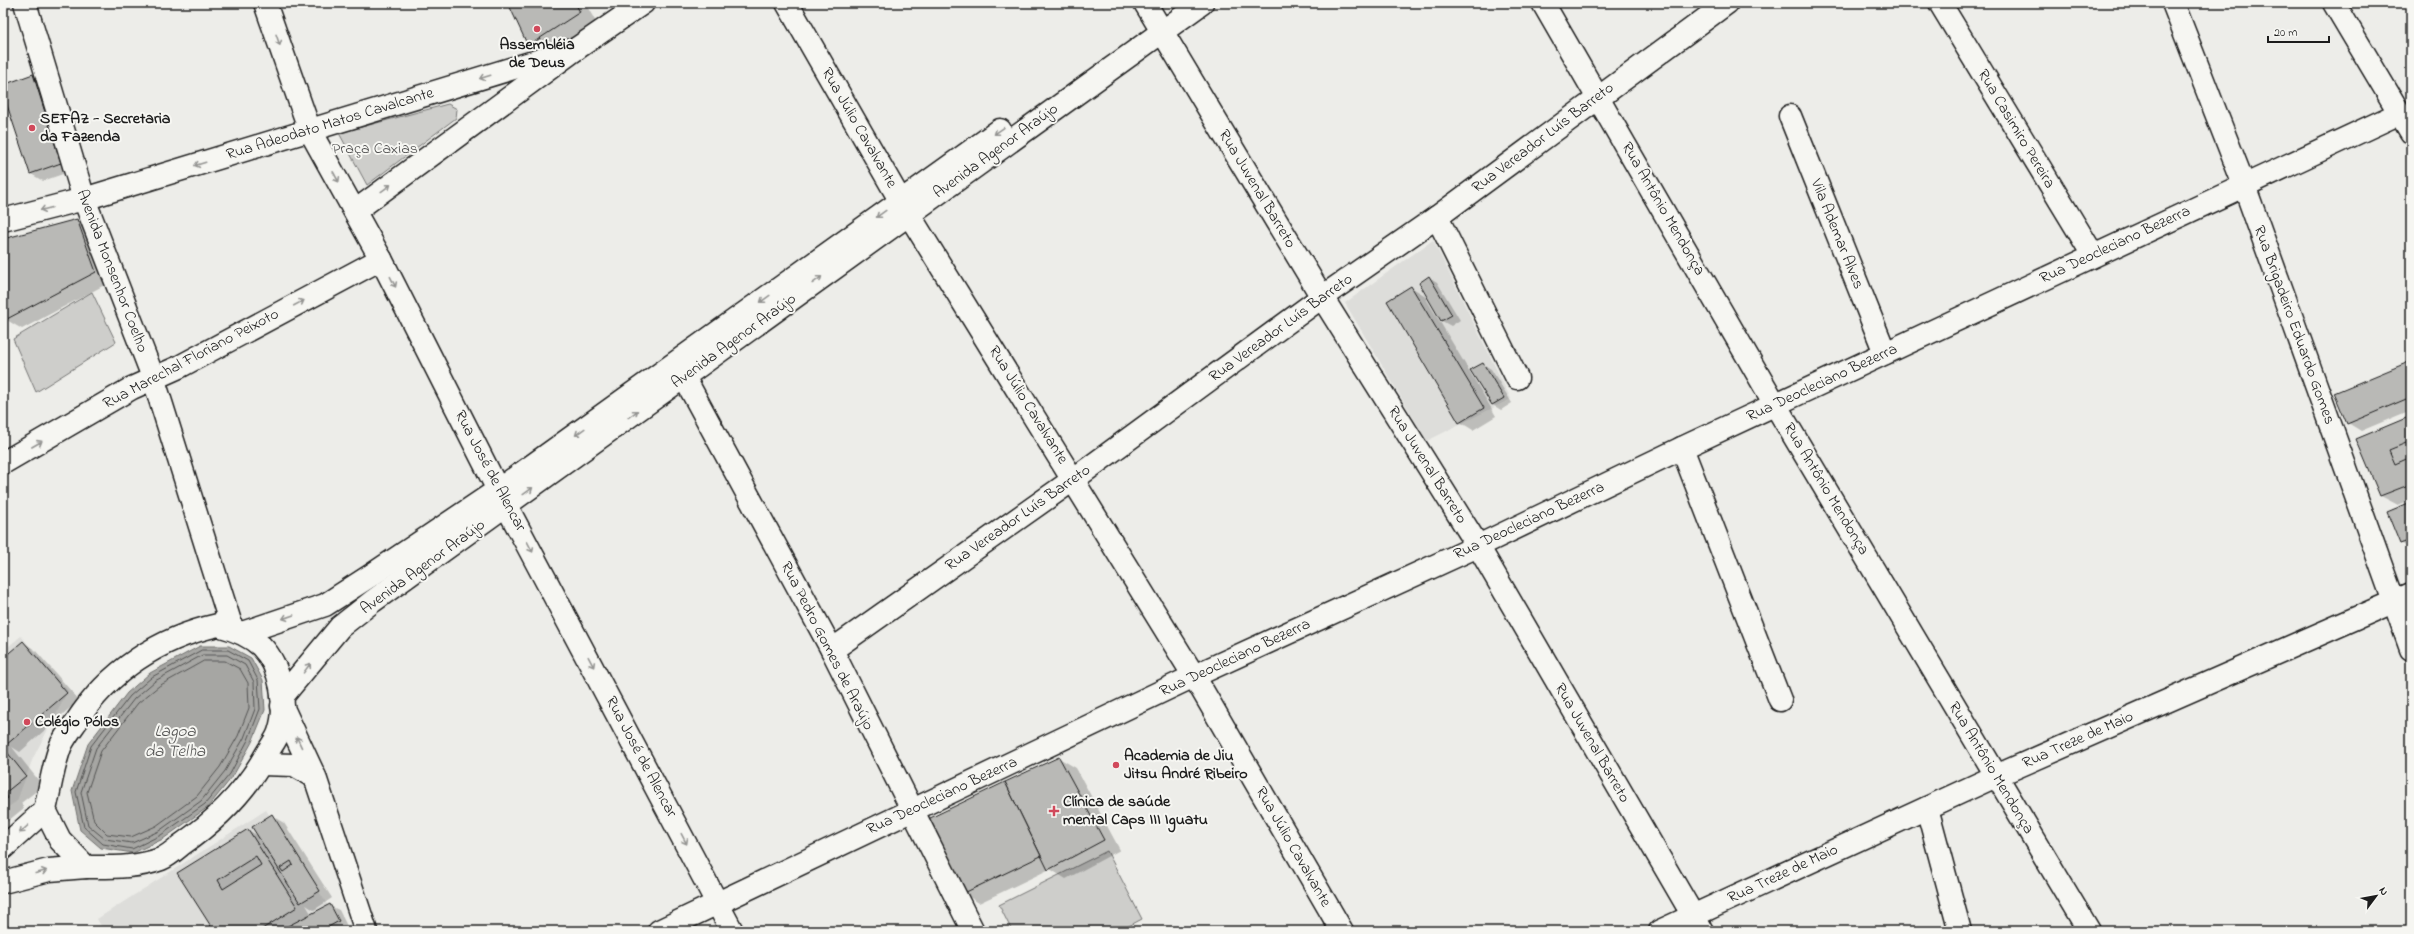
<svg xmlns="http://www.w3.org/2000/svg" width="2414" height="934" viewBox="0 0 2414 934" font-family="'Indie Flower',sans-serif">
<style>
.built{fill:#ddddda}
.green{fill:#cececb;stroke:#757574}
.water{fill:#a6a6a3;stroke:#6f6f6d}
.shadow{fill:#0003}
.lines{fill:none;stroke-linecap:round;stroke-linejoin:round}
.shore{stroke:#535352;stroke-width:1}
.building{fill:#b9b9b6;stroke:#1c1c1c;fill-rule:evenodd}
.minor-casing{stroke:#1c1c1c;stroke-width:25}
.major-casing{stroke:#1c1c1c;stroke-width:25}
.minor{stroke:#f6f6f2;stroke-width:22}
.major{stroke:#f6f6f2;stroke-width:22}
.oneway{stroke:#949492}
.poi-dot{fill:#d1495b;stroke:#f6f6f2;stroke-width:1.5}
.labels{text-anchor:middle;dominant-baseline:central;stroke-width:4;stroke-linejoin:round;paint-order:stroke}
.poi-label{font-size:16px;font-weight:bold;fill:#1c1c1c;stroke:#f6f6f2;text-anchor:start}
.street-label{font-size:16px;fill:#1c1c1c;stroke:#f6f6f2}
.park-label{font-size:16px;fill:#515151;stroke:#f6f6f2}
.water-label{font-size:17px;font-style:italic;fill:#535352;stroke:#f6f6f2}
</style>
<rect width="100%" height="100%" fill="#edede9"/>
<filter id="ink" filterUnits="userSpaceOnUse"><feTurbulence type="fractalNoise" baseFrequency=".025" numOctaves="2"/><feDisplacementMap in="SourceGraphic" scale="8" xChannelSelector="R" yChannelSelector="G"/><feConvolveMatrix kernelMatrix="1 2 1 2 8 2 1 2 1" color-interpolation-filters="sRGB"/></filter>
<g filter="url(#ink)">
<g class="built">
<path d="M1433,240l78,159 -84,42 -82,-138z"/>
<path d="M21,636l47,55 -35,67 -16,43 -14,10v-160z"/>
<path d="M266,810l74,114 -13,7h-223l-7,-12z"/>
</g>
<g class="green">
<path d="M448,104l9,5 -1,9 -89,67 -28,-52z"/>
<path d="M92,292l24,50 -80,50 -23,-53z"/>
<path d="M1107,851l35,68 -23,12h-107l-13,-26z"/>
</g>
<path class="water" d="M200,646h29l22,12 12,22 2,30 -13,32 -19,34 -25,31 -45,32 -30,14 -32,-5 -21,-18 -8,-39 16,-47 39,-51 23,-20z"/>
<g class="shadow">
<path d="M509,3h76l11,19 -51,33 -16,-10z"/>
<path d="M33,75l12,7 29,88 -31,11 -12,-7 -28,-84v-4z"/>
<path d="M76,220l17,10 19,51 -90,48 -17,-10 -2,-7v-72z"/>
<path d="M1429,277l8,5 23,38 -9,6 -9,-5 -22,-38z"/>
<path d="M1411,287l13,8 72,121 -23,14 -13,-8z"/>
<path d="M2411,362v48l-50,21 -13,-8z"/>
<path d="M1483,364l8,5 21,34 -11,7 -8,-5 -21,-35z"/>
<path d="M2411,417v83l-13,5 -17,-9 -24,-57z"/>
<path d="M2411,503v46l-10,-6z"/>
<path d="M23,642l12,8 44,50 -59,52 -8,-5 31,39 -22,17 3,5 -21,17v-166z"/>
<path d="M1059,758l17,10 44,82 -54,29 -16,-10 -71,34 -16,-10 -36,-73z"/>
<path d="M272,816l12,7 48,75 -18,12 -8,-5 6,10 18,-9 9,4 8,16 -9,5h-123l-36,-57 69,-44 12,7z"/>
</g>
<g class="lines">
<g class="shore">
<path d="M202,650h26l20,11 10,19 2,29 -12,31 -18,34 -25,30 -44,31 -29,14 -29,-5 -19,-17 -8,-35 15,-46 39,-50 22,-19z"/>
<path d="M203,655h24l18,10 9,17 1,27 -11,29 -19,33 -24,30 -42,30 -27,12 -27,-4 -17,-14 -7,-33 15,-44 38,-49 21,-18z"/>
<path d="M204,661h21l15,8 8,14 1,25 -11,28 -18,31 -23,29 -41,30 -25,11 -24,-3 -13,-13 -7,-29 14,-41 37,-48 21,-17z"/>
</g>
</g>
<g class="building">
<path d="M508,3h67l5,9 -52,34z"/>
<path d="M33,74l28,89 -31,11 -27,-81v-8z"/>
<path d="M77,219l19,53 -91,48 -2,-81z"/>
<path d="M1429,276l23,39 -11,6 -22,-38z"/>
<path d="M1411,286l73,122 -25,15 -72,-122z"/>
<path d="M2411,361v36l-64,27 -13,-31z"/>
<path d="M1483,363l21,35 -12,7 -22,-35z"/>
<path d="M2411,416v25l-22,9 6,14 16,-7v27l-31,12 -24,-57z"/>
<path d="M2411,502v38l-11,4 -13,-32z"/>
<path d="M23,641l44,52 -61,52 -3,-3v-84z"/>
<path d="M3,747l23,29 -21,17 3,5 -5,4z"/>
<path d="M1059,757l45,83 -56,30 -43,-88z"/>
<path d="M1005,782l36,74 -79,38 -36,-74z"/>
<path d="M272,814l48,77 -20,12 -48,-76zM291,861l2,4 -10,7 -3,-4z"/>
<path d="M248,829l49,78 -38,24h-45l-37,-58zM256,856l5,9 -38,24 -5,-9z"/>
<path d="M330,904l9,17 -18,10h-30l-3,-5z"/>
</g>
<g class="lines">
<defs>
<g id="minor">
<path d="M25,3l59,196 69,178 79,251"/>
<path d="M787,3l113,197 294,476 148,255"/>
<path d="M1145,3l177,294 156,249 224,385"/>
<path d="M1543,3l233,403 313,525"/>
<path d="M1940,3l153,252"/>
<path d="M2173,3l71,182 167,464"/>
<path d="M2334,3l77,129"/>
<path d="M1790,116l95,237"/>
<path d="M1437,217l80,161"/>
<path d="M677,364l155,286 141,281"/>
<path d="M1682,448l98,252"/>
<path d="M218,625c15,4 31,10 43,21 20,20 27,60 18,86 -2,7 -8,14 -12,21 -21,38 -51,68 -86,92 -6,5 -13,11 -20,14 -24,9 -50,8 -75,8l-26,-27 -15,-30c5,-21 8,-45 16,-65 4,-8 10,-16 15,-23 33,-51 83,-84 142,-97z"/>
<path d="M242,633l83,-28 45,-29 128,-86 502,-360"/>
<path d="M832,650l242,-171 248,-182 115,-80 290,-214"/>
<path d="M282,697l58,-70 33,-26 829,-598"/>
<path d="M282,706l33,71 51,154"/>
<path d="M261,764l33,1 21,12"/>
<path d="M1927,808l33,123"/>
<path d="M3,848l42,-38"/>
<path d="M3,882l46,-12 37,-3"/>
<path d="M659,931l535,-255 284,-130 204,-98 718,-335"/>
<path d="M1660,931l336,-155 415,-182"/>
</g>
<g id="major">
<path d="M265,3l45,128 71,128 117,231 234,441"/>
<path d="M355,211l221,-162 67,-46"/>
<path d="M3,220l81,-21 492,-150"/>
<path d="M3,463l129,-75 47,-21 202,-108"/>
</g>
</defs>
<use href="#minor" class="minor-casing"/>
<use href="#major" class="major-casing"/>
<use href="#minor" class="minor"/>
<use href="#major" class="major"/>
</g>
<defs><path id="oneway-shaft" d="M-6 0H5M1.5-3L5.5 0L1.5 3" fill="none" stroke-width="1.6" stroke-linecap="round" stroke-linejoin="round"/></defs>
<g class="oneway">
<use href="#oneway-shaft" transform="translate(278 40) rotate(71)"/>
<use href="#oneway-shaft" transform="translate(485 77) rotate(163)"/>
<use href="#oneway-shaft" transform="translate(999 131) rotate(145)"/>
<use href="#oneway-shaft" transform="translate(200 164) rotate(163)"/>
<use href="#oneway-shaft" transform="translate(336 177) rotate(61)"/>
<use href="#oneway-shaft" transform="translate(386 188) rotate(-36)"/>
<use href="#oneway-shaft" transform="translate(46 209) rotate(166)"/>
<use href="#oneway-shaft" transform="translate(881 214) rotate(144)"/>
<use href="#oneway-shaft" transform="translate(817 280) rotate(-36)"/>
<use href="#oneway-shaft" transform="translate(393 282) rotate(63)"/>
<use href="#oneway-shaft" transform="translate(765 299) rotate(144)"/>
<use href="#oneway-shaft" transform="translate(299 303) rotate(-28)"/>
<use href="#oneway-shaft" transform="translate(633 414) rotate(-36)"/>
<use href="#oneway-shaft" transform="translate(580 432) rotate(144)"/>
<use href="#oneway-shaft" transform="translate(37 444) rotate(-30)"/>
<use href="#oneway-shaft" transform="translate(528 491) rotate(-36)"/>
<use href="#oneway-shaft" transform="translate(530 547) rotate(62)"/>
<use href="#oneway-shaft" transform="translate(288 617) rotate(161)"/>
<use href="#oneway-shaft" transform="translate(591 662) rotate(62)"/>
<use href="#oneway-shaft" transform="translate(307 668) rotate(-54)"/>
<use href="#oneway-shaft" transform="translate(299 742) rotate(-115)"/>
<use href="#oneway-shaft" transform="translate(24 829) rotate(138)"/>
<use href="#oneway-shaft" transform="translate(684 839) rotate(62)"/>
<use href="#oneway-shaft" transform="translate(41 872) rotate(-15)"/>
</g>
</g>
<g class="poi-dot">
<circle cx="537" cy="29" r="4"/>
<circle cx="32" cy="128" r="4"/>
<circle cx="27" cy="722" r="4"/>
<circle cx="1116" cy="765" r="4"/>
<path d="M1052 805h4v4h4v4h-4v4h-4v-4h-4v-4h4z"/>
</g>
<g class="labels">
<g class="poi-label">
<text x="537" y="45" text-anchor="middle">Assembléia<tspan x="537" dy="18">de Deus</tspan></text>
<text x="40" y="119">SEFAZ - Secretaria<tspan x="40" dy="18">da Fazenda</tspan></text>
<text x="35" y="722">Colégio Pólos</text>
<text x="1124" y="756">Academia de Jiu<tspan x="1124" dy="18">Jitsu André Ribeiro</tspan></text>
<text x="1063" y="802">Clínica de saúde<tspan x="1063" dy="18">mental Caps III Iguatu</tspan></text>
</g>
<g class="street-label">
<text transform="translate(330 124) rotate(-17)">Rua Adeodato Matos Cavalcante</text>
<text transform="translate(859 128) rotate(60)">Rua Júlio Cavalvante</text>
<text transform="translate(2016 129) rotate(59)">Rua Casimiro Pereira</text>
<text transform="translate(1543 138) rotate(-37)">Rua Vereador Luís Barreto</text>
<text transform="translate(996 151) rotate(-36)">Avenida Agenor Araújo</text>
<text transform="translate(1257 189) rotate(59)">Rua Juvenal Barreto</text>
<text transform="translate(1663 209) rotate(60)">Rua Antônio Mendonça</text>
<text transform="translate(1837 234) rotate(68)">Vila Ademar Alves</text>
<text transform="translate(2115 245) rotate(-25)">Rua Deocleciano Bezerra</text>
<text transform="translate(112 271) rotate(69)">Avenida Monsenhor Coelho</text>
<text transform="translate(2294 325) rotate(70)">Rua Brigadeiro Eduardo Gomes</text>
<text transform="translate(1281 328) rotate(-36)">Rua Vereador Luís Barreto</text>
<text transform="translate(734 341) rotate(-36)">Avenida Agenor Araújo</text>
<text transform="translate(191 359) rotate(-28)">Rua Marechal Floriano Peixoto</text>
<text transform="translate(1822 383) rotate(-25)">Rua Deocleciano Bezerra</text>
<text transform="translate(1028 405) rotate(58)">Rua Júlio Cavalvante</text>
<text transform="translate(1427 465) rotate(58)">Rua Juvenal Barreto</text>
<text transform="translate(490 471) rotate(62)">Rua José de Alencar</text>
<text transform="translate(1826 489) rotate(59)">Rua Antônio Mendonça</text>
<text transform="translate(1018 518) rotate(-35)">Rua Vereador Luís Barreto</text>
<text transform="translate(1529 521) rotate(-25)">Rua Deocleciano Bezerra</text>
<text transform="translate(423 567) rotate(-36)">Avenida Agenor Araújo</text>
<text transform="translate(827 646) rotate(63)">Rua Pedro Gomes de Araújo</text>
<text transform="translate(1235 658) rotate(-25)">Rua Deocleciano Bezerra</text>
<text transform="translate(2078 740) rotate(-24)">Rua Treze de Maio</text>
<text transform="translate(1592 743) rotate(60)">Rua Juvenal Barreto</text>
<text transform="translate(641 757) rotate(62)">Rua José de Alencar</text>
<text transform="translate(1991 768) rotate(59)">Rua Antônio Mendonça</text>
<text transform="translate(942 796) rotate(-25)">Rua Deocleciano Bezerra</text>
<text transform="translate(1293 847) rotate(60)">Rua Júlio Cavalvante</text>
<text transform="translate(1783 874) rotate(-25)">Rua Treze de Maio</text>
</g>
<g class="park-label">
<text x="375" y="149">Praça Caxias</text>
</g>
<g class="water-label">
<text x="175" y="731">Lagoa<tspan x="175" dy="20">da Telha</tspan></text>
</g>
</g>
<rect width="2414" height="934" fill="none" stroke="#f6f6f2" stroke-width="16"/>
<rect x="8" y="8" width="2398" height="918" fill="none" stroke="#1c1c1c" stroke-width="1.5" filter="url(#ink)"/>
<g transform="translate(2376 896) rotate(58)" stroke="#f6f6f2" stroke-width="3" paint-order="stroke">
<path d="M0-3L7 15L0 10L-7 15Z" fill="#1c1c1c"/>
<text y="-6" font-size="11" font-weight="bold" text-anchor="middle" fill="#1c1c1c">N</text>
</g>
<path d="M2268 36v6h61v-6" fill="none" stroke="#1c1c1c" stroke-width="2"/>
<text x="2274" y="36" font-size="12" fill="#1c1c1c" stroke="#f6f6f2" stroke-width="3" paint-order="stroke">20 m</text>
</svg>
